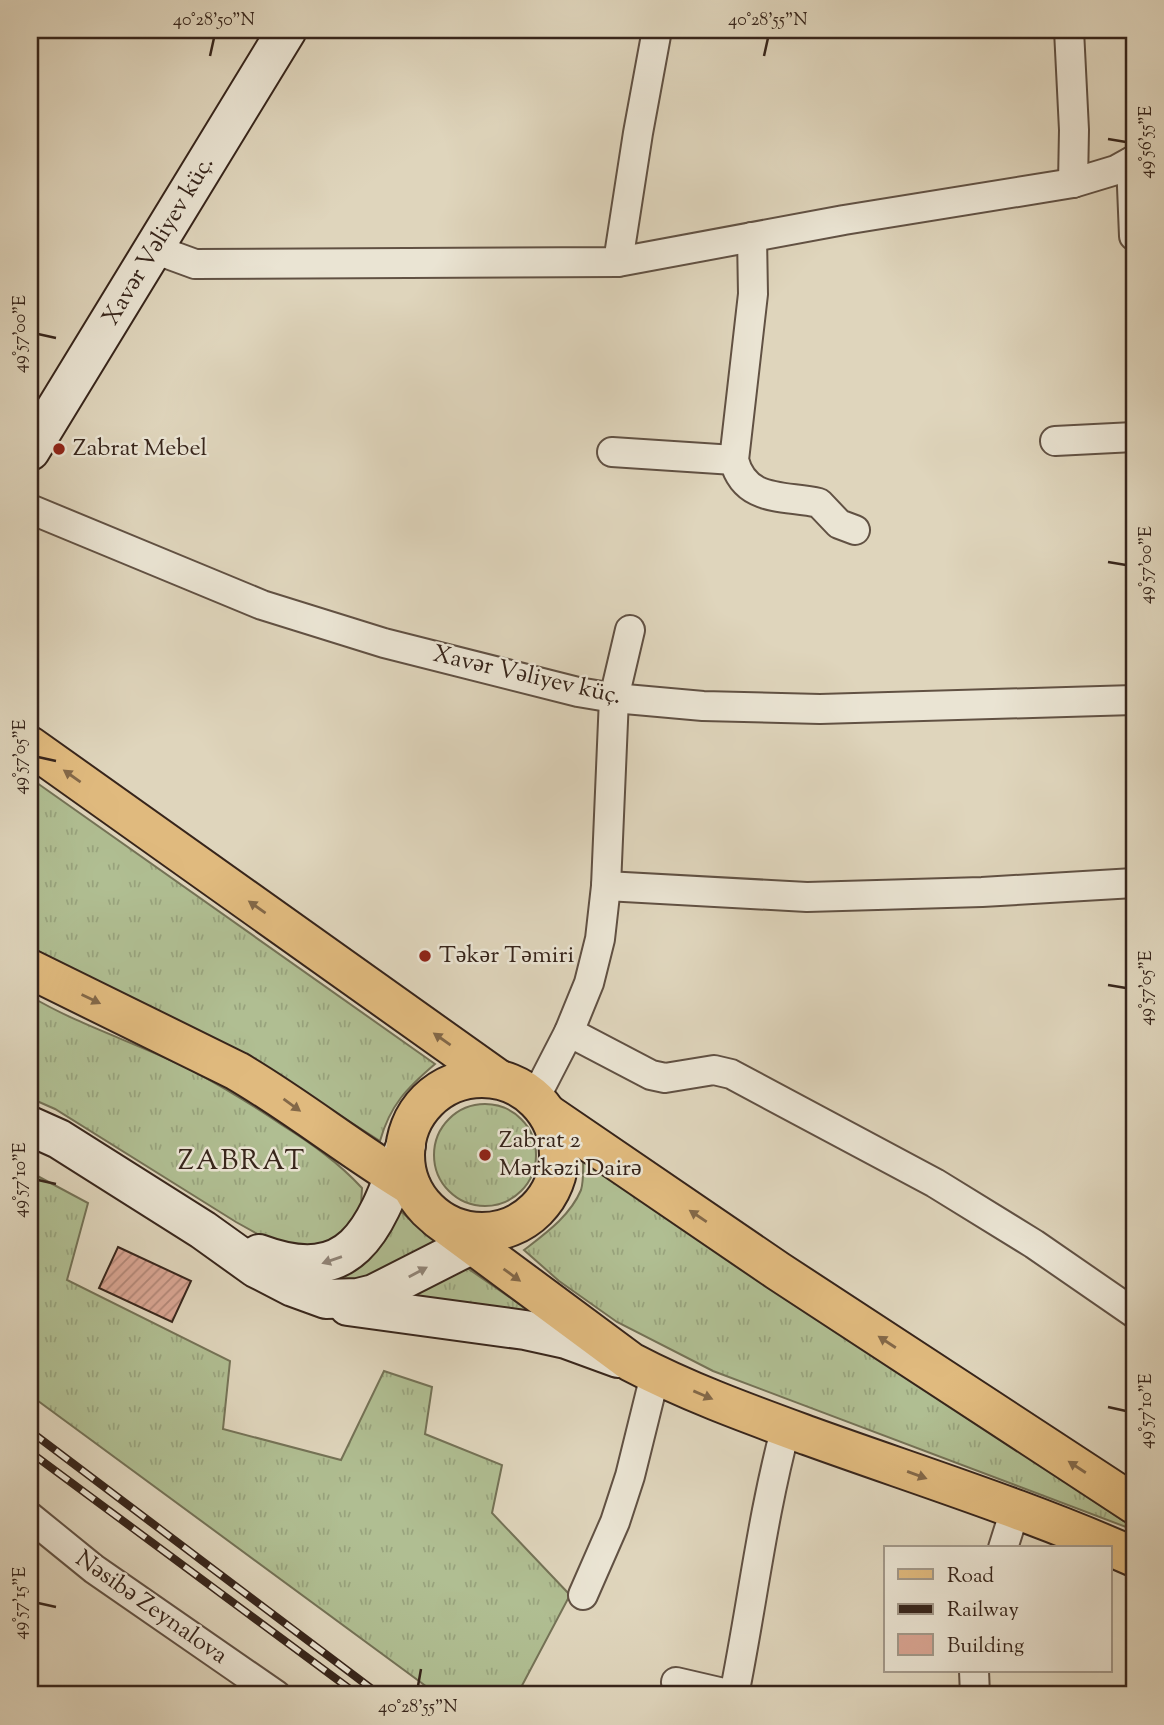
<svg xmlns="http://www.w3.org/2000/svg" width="1164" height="1725" viewBox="0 0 1164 1725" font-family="'Sorts Mill Goudy',serif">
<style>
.grass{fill:url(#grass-tufts);stroke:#747256;stroke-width:2}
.building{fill:url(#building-hatch);stroke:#37251b;stroke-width:2}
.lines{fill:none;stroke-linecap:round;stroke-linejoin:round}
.street-casing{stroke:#615143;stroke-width:32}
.secondary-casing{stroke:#37251b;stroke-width:42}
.primary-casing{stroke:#37251b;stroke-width:42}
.street{stroke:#eae4d3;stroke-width:28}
.secondary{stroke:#eae4d3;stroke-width:38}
.primary{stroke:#e0ba7e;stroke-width:38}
.rail-casing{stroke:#37251b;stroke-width:8}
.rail{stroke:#eae4d3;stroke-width:5;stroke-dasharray:16;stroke-linecap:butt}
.oneway{fill:#836848}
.oneway2{fill:#908477}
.ticks{fill:none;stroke:#37251b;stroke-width:2.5}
.poi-dot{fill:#8f2418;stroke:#eae4d3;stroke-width:2.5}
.labels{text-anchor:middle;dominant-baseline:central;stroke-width:5;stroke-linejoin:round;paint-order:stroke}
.street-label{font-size:24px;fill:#37251b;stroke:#eae4d3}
.poi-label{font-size:24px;fill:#37251b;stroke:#eae4d3;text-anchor:start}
.quarter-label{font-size:28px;letter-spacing:2px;fill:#37251b;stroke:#eae4d3}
.neatline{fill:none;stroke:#37251b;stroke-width:2.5}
.ticks-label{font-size:18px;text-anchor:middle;fill:#37251b}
</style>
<defs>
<pattern id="grass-tufts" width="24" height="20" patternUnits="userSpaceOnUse" patternTransform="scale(1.75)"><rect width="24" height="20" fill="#b0be92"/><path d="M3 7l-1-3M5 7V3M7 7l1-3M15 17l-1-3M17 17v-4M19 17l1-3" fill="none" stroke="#98a37d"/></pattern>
<pattern id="building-hatch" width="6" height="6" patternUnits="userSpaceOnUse" patternTransform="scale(1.75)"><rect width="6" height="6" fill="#d9a593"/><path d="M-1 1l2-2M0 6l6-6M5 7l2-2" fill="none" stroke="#b18677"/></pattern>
</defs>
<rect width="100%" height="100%" fill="#dfd5bc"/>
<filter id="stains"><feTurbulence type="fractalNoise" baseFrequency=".00286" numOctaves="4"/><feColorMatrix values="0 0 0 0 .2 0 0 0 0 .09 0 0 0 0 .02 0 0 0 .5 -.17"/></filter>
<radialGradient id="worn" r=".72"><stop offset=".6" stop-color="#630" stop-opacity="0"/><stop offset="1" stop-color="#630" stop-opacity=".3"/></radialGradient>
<g class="grass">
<path d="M30,778l405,286c-28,24 -45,41 -55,77l-139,-89 -68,-31 -143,-74z"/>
<path d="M30,996c52,31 111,48 165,76 30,16 59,34 87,53 30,19 56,37 80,63l-1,18 -25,38 -57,2 -43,-24 -181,-113 -25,-11z"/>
<circle cx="485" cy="1155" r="51"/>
<path d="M583,1157l551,371v2l-421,-159 -96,-49 -58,-41 -35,-31c22,-17 46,-34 57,-60 3,-10 2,-23 2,-33z"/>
<path d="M30,1172l58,31 -21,77 163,81 -7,68 118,31 43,-89 48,16 -7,47 77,31 -10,48 78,82 -53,100h-79l-408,-300z"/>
<path d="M396,1208l42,33 -65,42 -56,-4z"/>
<path d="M460,1263l77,53 -133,-14v-9z"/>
</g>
<path class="building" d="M118,1247l73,34 -19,41 -73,-34z"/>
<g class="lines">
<defs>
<g id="street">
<path d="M1069,30l5,100 -1,53"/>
<path d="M1131,162l3,74"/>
<path d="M752,237l1,57 -19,166c11,43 50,35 85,43l20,21 16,6"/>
<path d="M154,249l41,15 423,-2 226,-42 229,-37 43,-13 18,-10"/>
<path d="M618,262l20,-129 19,-103"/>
<path d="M1055,441l79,-4"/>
<path d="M612,452l122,8"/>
<path d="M30,509l232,96 122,38 194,49 36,6 89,8 117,3 314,-9"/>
<path d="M606,886l201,11 175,-5 152,-9"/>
<path d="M569,1032l82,43 14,3 49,-8 17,4 204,109 99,61 100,69"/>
<path d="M535,1098l34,-66 20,-49 11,-44 6,-53 8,-188 16,-68"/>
<path d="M30,1517l64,52 182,126"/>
<path d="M1003,1548l12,-38"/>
<path d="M583,1595l32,-73 15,-46 25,-101"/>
<path d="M974,1671l1,24"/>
<path d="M676,1682l56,13"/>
<path d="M734,1695c18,-89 28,-179 52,-268"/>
</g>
<g id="secondary">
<path d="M30,451l257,-421"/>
<path d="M30,1126l29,13 144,91 53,38 37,19 33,12 32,-1 16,-4 124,-63"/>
<path d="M259,1254c99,37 118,-33 147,-109"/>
<path d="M348,1306l177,24 41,9 52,19"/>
</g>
<g id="primary">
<path d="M30,746l468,333"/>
<path d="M30,969l207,102c60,35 114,79 174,115"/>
<circle cx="482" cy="1155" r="77"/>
<path d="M548,1114l230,157 356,233"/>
<path d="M438,1219l193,143c57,30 118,52 178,74 108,39 220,74 325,121"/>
</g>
</defs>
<use href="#street" class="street-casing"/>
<use href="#secondary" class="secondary-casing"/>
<use href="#primary" class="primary-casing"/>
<use href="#street" class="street"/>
<use href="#secondary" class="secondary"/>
<use href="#primary" class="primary"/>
<defs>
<g id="rail">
<path d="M30,1431l350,264"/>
<path d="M30,1452l328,243"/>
</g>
</defs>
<use href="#rail" class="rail-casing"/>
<use href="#rail" class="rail"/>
</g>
<defs><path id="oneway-solid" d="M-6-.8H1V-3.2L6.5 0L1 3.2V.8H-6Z" transform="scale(1.75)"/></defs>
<g class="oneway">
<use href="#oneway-solid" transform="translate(72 776) rotate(-145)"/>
<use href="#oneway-solid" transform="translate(257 907) rotate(-145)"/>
<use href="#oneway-solid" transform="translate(91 999) rotate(26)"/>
<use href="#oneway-solid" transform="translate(442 1039) rotate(-145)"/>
<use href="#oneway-solid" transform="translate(292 1105) rotate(36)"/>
<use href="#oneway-solid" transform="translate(698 1216) rotate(-146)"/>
<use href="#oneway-solid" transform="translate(512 1275) rotate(36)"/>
<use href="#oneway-solid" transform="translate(887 1342) rotate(-147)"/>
<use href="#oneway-solid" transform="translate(703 1395) rotate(23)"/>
<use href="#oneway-solid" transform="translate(1077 1467) rotate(-147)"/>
<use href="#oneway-solid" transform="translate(917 1475) rotate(20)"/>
</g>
<g class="oneway2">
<use href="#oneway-solid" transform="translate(332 1260) rotate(161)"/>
<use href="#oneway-solid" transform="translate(418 1272) rotate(-28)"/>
</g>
<path class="ticks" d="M210,56l4,-18M764,56l4,-18M1108,139l18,3M38,334l18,4M1108,562l18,3M38,757l18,4M1108,985l18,3M38,1180l18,4M1108,1407l18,4M38,1603l18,4M418,1686l3,-17"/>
<g class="poi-dot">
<circle cx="59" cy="449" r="7"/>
<circle cx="425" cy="956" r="7"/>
<circle cx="485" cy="1155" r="7"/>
</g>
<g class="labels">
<g class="street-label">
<text transform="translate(159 241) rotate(-59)">Xavər Vəliyev küç.</text>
<text transform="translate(527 676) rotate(13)">Xavər Vəliyev küç.</text>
<text transform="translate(151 1608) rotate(35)">Nəsibə Zeynalova</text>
</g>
<g class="poi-label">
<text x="73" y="449">Zabrat Mebel</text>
<text x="439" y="956">Təkər Təmiri</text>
<text x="499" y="1141">Zabrat 2<tspan x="499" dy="28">Mərkəzi Dairə</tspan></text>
</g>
<g class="quarter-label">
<text x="242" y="1162">ZABRAT</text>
</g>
</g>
<rect width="1164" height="1725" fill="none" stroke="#dfd5bc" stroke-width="77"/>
<rect x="884" y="1546" width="228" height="126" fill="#eae4d3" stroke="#a29889" stroke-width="2"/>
<rect x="898" y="1569" width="35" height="10" fill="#e0ba7e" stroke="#a29889" stroke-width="2"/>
<text x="947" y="1582" font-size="21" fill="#37251b">Road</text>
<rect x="898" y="1604" width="35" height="10" fill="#37251b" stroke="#a29889" stroke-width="2"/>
<text x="947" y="1616" font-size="21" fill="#37251b">Railway</text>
<rect x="898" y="1634" width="35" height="21" fill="#d9a593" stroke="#a29889" stroke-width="2"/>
<text x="947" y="1652" font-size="21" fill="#37251b">Building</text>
<rect x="38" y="38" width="1088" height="1648" class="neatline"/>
<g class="ticks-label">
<text x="214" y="25">40°28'50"N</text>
<text x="768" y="25">40°28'55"N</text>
<text transform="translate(1145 142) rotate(-90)" y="6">49°56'55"E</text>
<text transform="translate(19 334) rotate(-90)" y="6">49°57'00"E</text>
<text transform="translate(1145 565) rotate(-90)" y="6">49°57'00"E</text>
<text transform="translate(19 757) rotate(-90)" y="6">49°57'05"E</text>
<text transform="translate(1145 988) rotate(-90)" y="6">49°57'05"E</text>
<text transform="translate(19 1180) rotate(-90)" y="6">49°57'10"E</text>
<text transform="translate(1145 1411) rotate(-90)" y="6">49°57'10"E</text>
<text transform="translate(19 1603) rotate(-90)" y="6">49°57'15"E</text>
<text x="418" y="1712">40°28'55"N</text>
</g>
<rect width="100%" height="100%" filter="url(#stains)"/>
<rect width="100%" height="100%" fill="url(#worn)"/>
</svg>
